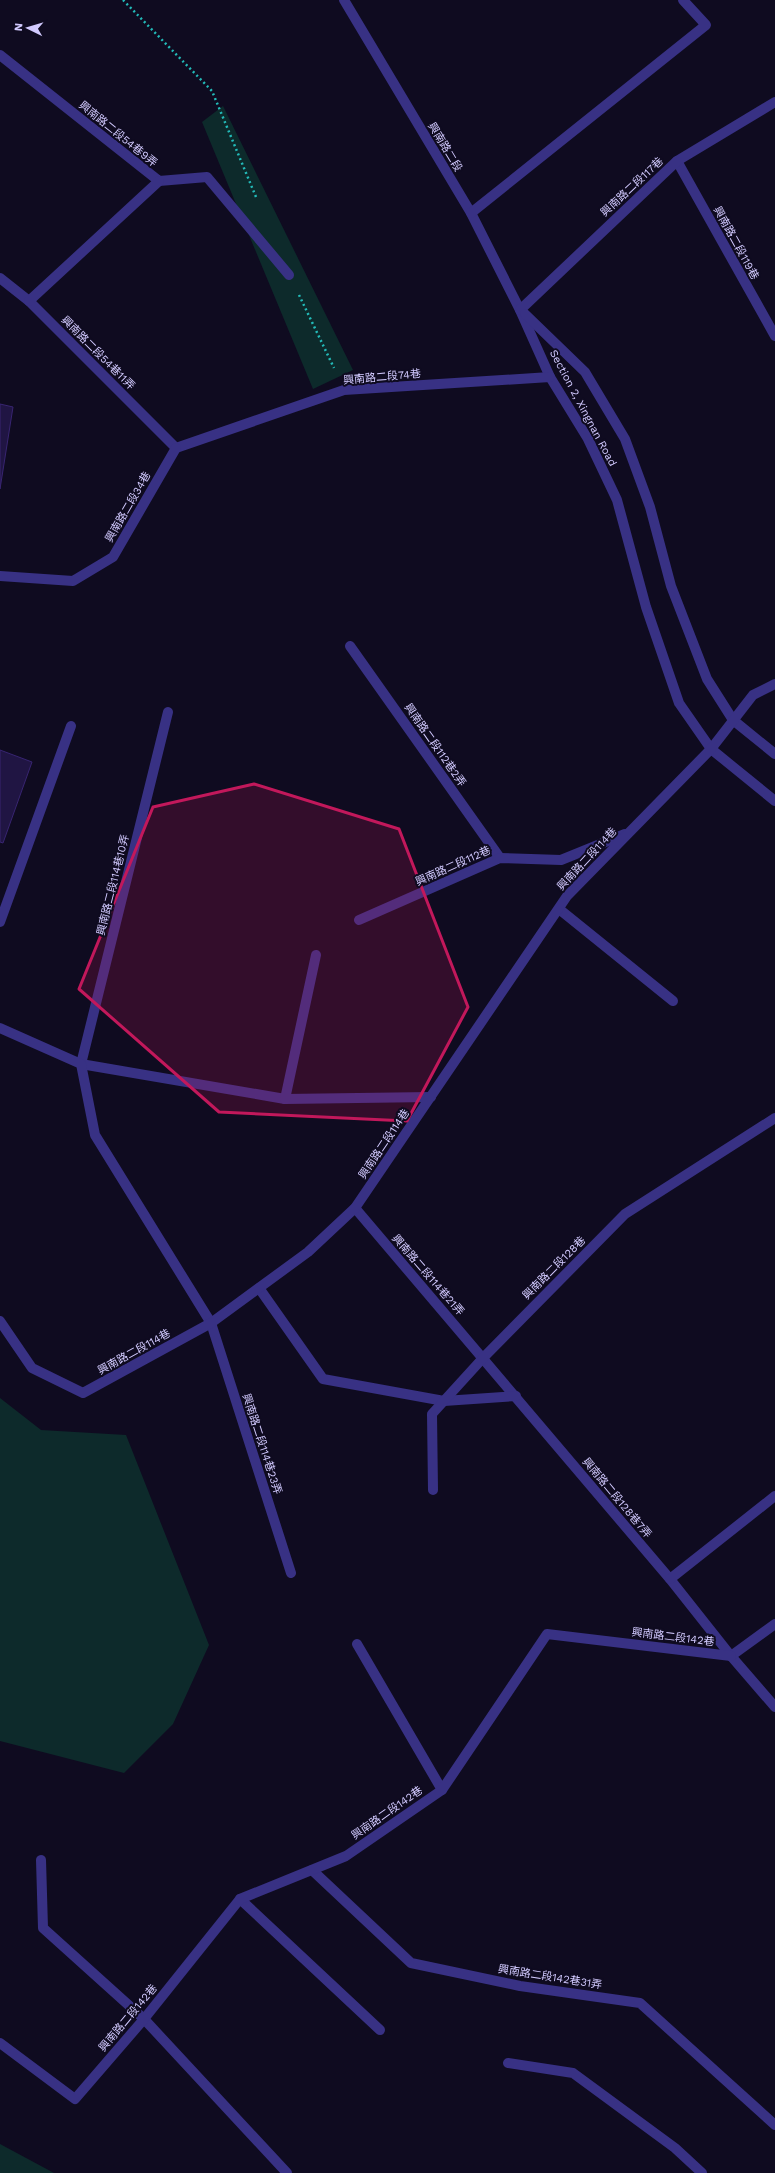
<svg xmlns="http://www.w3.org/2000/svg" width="775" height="2173" viewBox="0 0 775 2173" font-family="'Work Sans','Noto Sans TC',sans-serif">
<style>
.green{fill:#0d2a2b}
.building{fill:#201543;stroke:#382571}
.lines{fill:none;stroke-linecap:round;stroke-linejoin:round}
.path{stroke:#23bab8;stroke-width:2.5;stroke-dasharray:2 3;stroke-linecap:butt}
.minor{stroke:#383184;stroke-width:10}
.marked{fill:#c2185b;fill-opacity:0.2;stroke:#c2185b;stroke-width:3;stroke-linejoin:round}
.labels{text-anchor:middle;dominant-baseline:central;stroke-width:4;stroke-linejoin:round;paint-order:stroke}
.street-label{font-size:11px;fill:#d2caff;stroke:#0f0b20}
</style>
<rect width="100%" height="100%" fill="#0f0b20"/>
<g class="green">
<path d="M223,106l130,264 -40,19 -111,-267z"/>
<path d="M0,1398l41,32 85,5 83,210 -36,79 -49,49 -124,-32z"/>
<path d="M0,2144l54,29h-54z"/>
</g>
<g class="building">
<path d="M0,404l13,3 -13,82z"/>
<path d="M0,750l32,12 -29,81 -3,-1z"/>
</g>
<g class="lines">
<g class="path">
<path d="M123,0l89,91 44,106"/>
<path d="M299,295l35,73"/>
</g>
<g class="minor">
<path d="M344,0l127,213 49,97 30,67 38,62 29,61 29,107 33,96 32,46 64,52"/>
<path d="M0,55l159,126 48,-4 82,98"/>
<path d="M677,161l98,175"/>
<path d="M471,213l235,-188 -23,-25"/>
<path d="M0,278l29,23 147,147"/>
<path d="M29,301l130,-120"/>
<path d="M520,310l157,-149 98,-59"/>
<path d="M525,314l60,58 40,67 25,68 21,79 36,93 26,41 42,34"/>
<path d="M176,448l168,-58 206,-13"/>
<path d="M0,576l73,5 40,-24 63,-109"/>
<path d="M350,646l150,212"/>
<path d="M168,712l-87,352 204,35 146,-2"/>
<path d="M559,909l114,92"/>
<path d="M359,920l141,-62 61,2 64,-26"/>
<path d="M0,922l71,-196"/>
<path d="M0,1028l81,36 14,71 116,188 80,250"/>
<path d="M285,1099l31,-144"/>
<path d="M355,1208l315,371 61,77 44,51"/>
<path d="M259,1288l64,91 121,22 72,-5"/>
<path d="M0,1321l32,47 51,25 128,-70 97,-71 47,-44 212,-312 144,-147 42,-54 22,-11"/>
<path d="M433,1490l-1,-76 51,-56 142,-144 150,-96"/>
<path d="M670,1579l105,-83"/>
<path d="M357,1644l85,146"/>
<path d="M731,1656l44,-32"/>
<path d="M41,1860l2,68 101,91 143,154"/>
<path d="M312,1870l99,93 109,23 120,17 135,122"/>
<path d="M240,1899l140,131"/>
<path d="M0,2043l75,56 69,-80 96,-120 106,-43 96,-66 105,-156 184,22"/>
<path d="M508,2063l65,10 102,75 27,25"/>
</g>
</g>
<path class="marked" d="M254,784l145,45 69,178 -61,114 -188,-9 -140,-123 74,-182z"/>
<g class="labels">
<g class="street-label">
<text transform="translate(118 134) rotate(39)">興南路二段54巷9弄</text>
<text transform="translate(445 147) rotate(59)">興南路二段</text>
<text transform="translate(632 187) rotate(-43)">興南路二段117巷</text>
<text transform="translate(736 243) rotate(61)">興南路二段119巷</text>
<text transform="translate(98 353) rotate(45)">興南路二段54巷11弄</text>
<text transform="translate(382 377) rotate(-5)">興南路二段74巷</text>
<text transform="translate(583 408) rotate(62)">Section 2, Xingnan Road</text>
<text transform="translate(128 507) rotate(-60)">興南路二段34巷</text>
<text transform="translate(435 745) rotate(55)">興南路二段112巷2弄</text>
<text transform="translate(587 859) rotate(-47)">興南路二段114巷</text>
<text transform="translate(453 866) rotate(-24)">興南路二段112巷</text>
<text transform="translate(113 885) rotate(-76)">興南路二段114巷10弄</text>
<text transform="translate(384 1144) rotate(-56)">興南路二段114巷</text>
<text transform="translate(554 1268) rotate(-45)">興南路二段128巷</text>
<text transform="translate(428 1275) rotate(49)">興南路二段114巷21弄</text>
<text transform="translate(134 1352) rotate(-29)">興南路二段114巷</text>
<text transform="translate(262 1444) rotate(72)">興南路二段114巷23弄</text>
<text transform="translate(617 1498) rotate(50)">興南路二段128巷7弄</text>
<text transform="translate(673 1637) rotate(7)">興南路二段142巷</text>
<text transform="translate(387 1813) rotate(-35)">興南路二段142巷</text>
<text transform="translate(550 1977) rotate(9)">興南路二段142巷31弄</text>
<text transform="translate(128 2018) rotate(-50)">興南路二段142巷</text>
</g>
</g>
<g transform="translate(28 28) rotate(275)" stroke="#0f0b20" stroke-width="3" paint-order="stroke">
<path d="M0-3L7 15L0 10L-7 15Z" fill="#d2caff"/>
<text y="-6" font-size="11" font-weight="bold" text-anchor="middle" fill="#d2caff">N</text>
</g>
</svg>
